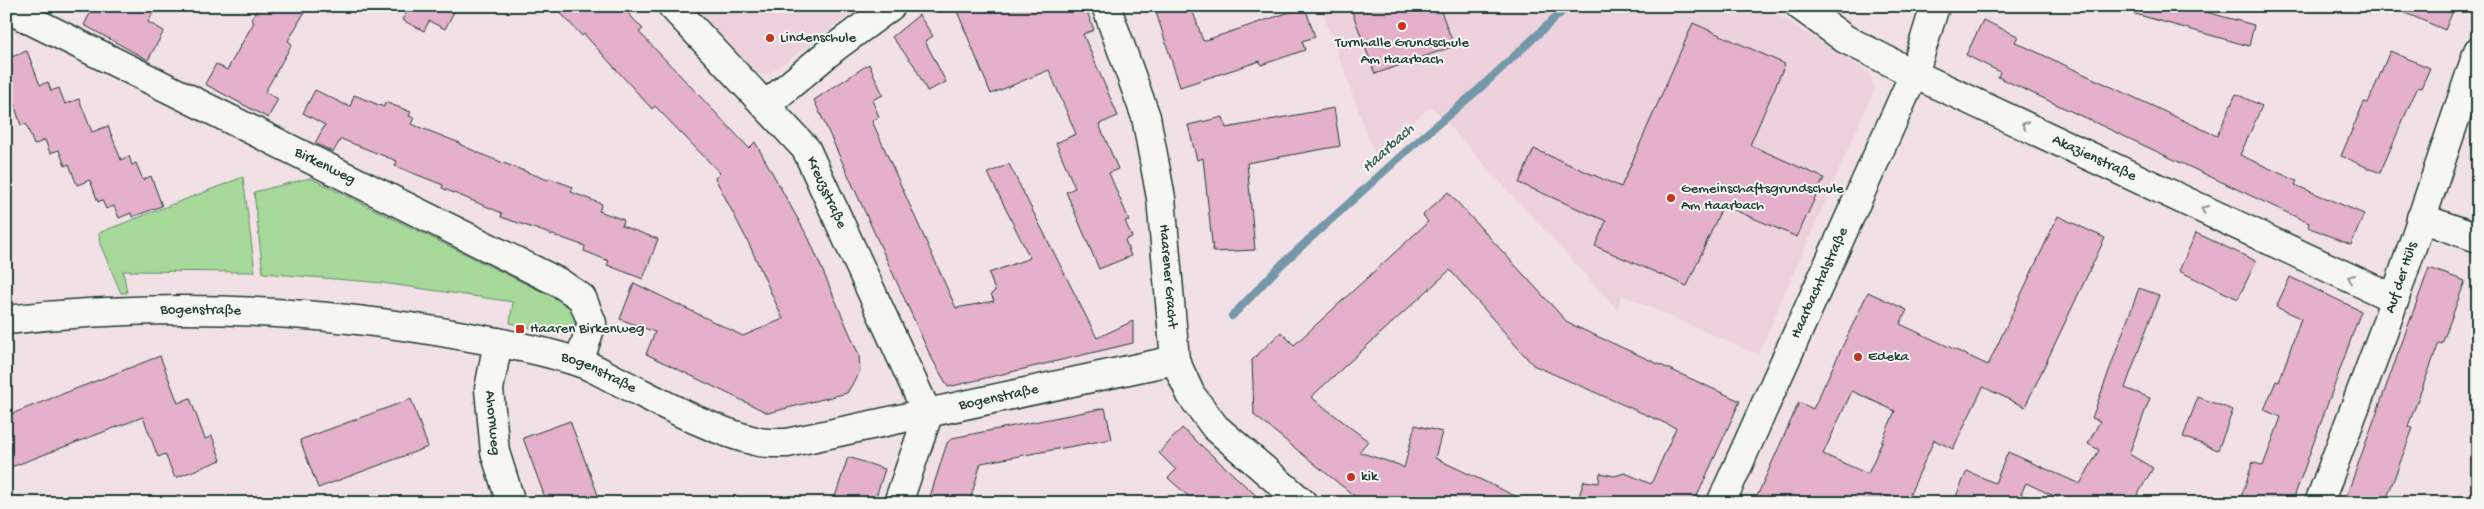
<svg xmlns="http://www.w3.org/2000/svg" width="2484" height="509" viewBox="0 0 2484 509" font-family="'Gochi Hand',sans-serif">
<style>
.built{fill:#edd2de}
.green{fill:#a7d99a;stroke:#638b67}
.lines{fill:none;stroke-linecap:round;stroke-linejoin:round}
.stream{stroke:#7498a9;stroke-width:8}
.building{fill:#e4b0cb;stroke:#1f3d34;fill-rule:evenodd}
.minor-casing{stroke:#1f3d34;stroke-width:31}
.major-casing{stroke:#1f3d34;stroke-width:31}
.minor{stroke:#f6f6f2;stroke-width:28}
.major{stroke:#f6f6f2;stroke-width:28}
.oneway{stroke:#8a9a93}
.poi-dot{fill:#c8321e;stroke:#f6f6f2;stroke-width:2}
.labels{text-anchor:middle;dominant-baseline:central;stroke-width:4;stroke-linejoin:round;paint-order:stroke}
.poi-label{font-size:15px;fill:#1f3d34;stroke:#f6f6f2;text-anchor:start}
.street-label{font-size:15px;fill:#1f3d34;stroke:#f6f6f2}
.water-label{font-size:16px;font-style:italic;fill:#3b5b5b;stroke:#f6f6f2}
</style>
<rect width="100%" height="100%" fill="#f1e1e6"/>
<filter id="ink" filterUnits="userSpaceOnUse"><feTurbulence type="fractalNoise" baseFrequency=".02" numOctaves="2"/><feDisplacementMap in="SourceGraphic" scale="10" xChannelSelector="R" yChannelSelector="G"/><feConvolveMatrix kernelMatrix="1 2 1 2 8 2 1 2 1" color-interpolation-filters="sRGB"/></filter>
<g filter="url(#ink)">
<g class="built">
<path d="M692,6h170l-91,67 -10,2 -9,-5z"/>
<path d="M1320,6h444l106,67 5,15 -117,267 -136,-60 -4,16 -187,-205 -56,50z"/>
</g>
<g class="green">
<path d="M243,177l12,95 -132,-1 4,22h-6l-21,-49 -1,-10 2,-2z"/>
<path d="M310,178l261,128 5,14 -3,9 -14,5 -49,-11 3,-21 -130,-19 -120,-10 -9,-81z"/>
</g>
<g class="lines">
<path class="stream" d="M1232,316l50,-52 130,-118 66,-56 90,-84"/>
</g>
<g class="building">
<path d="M94,6h63l-9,16 16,9 -16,29 -64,-35z"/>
<path d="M258,6h50l-20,35 4,3 -27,48 13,7 -10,19 -63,-34 11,-20 11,6 27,-48 -3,-2z"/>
<path d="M402,6h55l-12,23 -16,-8 -5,10 -22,-11 6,-11z"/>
<path d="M554,6h67l22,23 -4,3 110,116 6,-6 54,97 50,116 1,16 -13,22 -79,20 -122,-59 9,-22 -35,-13 14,-36 109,53 40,-17 -34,-75 -34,-66 5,-5 -65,-67 -3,3 -68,-75 -2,2z"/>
<path d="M955,6h130l9,24 -11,4 35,82 -19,8 19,45 -9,4 20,47 -4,1 7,16 -7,3 6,16 -32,13 -33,-77 9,-4 -19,-45 20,-9 -27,-64 -58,24z"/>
<path d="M1154,6h37l12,35 102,-34 10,30 -13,4 3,9 -44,15 -1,-4 -80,26z"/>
<path d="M1350,6h89l15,40 -79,28z"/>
<path d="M2129,6h55l70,19 -5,21 -121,-34z"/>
<path d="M2389,6h66l-10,24z"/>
<path d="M919,15l14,21 -8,5 21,41 -19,9 -13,-26 -22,-28z"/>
<path d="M1983,20l35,16 -3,6 202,94 19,-42 26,12 -22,49 57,26 -2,4 69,29 -13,31 -43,-18 1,-4 -311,-146 2,-5 -34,-17z"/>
<path d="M1693,23l92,41 -35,81 74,33 -27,59 -74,-32 -36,81 -92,-40 11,-25 -87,-38 15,-34 87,38z"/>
<path d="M27,51l13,34 8,-3 3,9 8,-3 6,16 14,-5 13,33 16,-6 13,34 8,-4 3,9 4,-2 7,17 8,-4 11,30 -30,11 -1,-4 -12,5 -5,-12 -8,3 -4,-9 -4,2 -8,-22 -13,5 -8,-21 -4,2 -6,-16 -9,3 -5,-13 -11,5 -8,-21 -5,1 -7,-21 -8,3v-48z"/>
<path d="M2390,51l40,17 -9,20 -3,-1 -8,17 -30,69 -39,-17 23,-54 4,1z"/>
<path d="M869,64l14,31 -11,5 7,17 -7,4 84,187 38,-7 -3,-7 4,-3 -6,-18 41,-15 -42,-85 21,-9 88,174 36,-17v22l-185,44 -18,-32 -116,-255z"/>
<path d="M315,90l35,17 4,-12 30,12 1,-5 26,10 -2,4 5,2 -3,6 49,19 -1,1 29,13 60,23 1,-2 24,9 -2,5 31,12 -3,7 25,9 -2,6 36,13 -15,40 -36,-14 2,-4 -25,-10 1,-5 -84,-29 1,-4 -60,-25 1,-3 -48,-19 2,-5 -56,-22 -8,13 -18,-9 10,-18 -22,-12z"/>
<path d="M1334,108l6,38 -93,17 8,87 -42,2 -10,-94 -6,2 -9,-35 35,-8 3,11z"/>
<path d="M1448,192l120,131 172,78 -46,102h-117l7,-22 15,2 1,-10 14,3 11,-3 26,11 25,-56 -143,-63 -83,-95 -139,127 57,44 -9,11 40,13 5,3 11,-43 27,7 -7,26 95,45h-167l-109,-88 -2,-55 29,-28 13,13 134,-123 -5,-7z"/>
<path d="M2058,216l47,22 -80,169 -42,-20 -30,62 -19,-9 -28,63 -23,-8 -3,8h-126l45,-101 14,7 55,-117 39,18 -7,14 88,41zM1852,391l43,20 -27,63 -45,-20z"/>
<path d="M2196,233l60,28 -18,38 -59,-28z"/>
<path d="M2429,268l36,13 -23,63 -3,-1 -31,83 5,2 -28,75h-41z"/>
<path d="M2290,277l71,34 -69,192h-53l14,-41 10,4 18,-49 -17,-7 12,-29 3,1 22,-64 -25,-11z"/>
<path d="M2139,288l20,7 -34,93 25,10 -21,56 24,14 -20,35h-64l-43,-20 -5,11 21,9h-89l14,-32 28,12 13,-31 72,32 19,-34 -11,-6 12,-23 -8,-3z"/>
<path d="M160,356l18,47 12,-5 15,41 7,-3 9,24 -46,18 -10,-24 -7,3 -15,-40 -137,52v-53z"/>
<path d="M2198,397l35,13 -15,40 -35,-13z"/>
<path d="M411,399l17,48 -110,41 -18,-48z"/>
<path d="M1105,408l7,31 -131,24 -12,40h-41l19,-60 5,-5z"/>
<path d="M570,421l31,82h-54l-24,-65z"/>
<path d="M1182,428l54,49 28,26h-68l-28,-25 8,-8 -17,-17z"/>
<path d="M848,457l37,12 -11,34h-41z"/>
</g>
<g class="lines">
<defs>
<g id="minor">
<path id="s1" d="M672,6l134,143 122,266"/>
<path id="s2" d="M1800,6l45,33 69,35 481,225"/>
<path id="s3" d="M6,8l554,275 22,15 10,25 -13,39"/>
<path d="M766,105l68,-57 57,-42"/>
<path d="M2421,218l57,20"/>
<path id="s4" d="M6,320c152,-17 308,-12 458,16 38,7 78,14 114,26 14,4 27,13 40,19 44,22 89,48 137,60 10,3 22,2 32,2l388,-83"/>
<path id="s5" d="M498,342l-9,47 6,63 16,51"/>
<path d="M898,503l30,-88"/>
<path id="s6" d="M1721,503l193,-429 21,-68"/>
<path id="s7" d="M2319,503l64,-170 95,-282"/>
</g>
<g id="major">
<path id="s8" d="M1106,6l40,111 15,81 14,162 16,35 24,32 88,76"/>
</g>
</defs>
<use href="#minor" class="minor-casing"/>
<use href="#major" class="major-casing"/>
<use href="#minor" class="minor"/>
<use href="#major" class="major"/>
</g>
<defs><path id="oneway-chevron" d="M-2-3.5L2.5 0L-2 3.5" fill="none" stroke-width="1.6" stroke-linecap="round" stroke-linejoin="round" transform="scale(1.25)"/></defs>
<g class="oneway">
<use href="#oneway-chevron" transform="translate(2025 125) rotate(-155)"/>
<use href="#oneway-chevron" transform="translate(2204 209) rotate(-155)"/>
<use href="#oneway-chevron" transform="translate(2351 278) rotate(-155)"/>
</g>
</g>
<g class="poi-dot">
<circle cx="1402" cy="26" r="5"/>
<circle cx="770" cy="38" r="5"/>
<circle cx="1671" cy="198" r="5"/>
<rect x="515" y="324" width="10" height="10" rx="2.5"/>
<circle cx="1858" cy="357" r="5"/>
<circle cx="1351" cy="477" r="5"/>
</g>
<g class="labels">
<g class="poi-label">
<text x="780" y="38">Lindenschule</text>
<text x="1402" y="43" text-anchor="middle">Turnhalle Grundschule<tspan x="1402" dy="17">Am Haarbach</tspan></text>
<text x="1681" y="189">Gemeinschaftsgrundschule<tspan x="1681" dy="17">Am Haarbach</tspan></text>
<text x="530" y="329">Haaren Birkenweg</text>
<text x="1868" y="357">Edeka</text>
<text x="1361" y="477">kik</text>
</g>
<g class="street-label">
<text stroke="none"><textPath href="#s2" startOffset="332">Akazienstraße</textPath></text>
<text stroke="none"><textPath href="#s3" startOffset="356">Birkenweg</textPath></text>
<text stroke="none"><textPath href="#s1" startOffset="244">Kreuzstraße</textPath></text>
<text stroke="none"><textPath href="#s8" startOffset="279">Haarener Gracht</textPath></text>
<text stroke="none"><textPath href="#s7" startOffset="240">Auf der Hüls</textPath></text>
<text stroke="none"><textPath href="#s6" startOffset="241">Haarbachtalstraße</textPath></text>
<text stroke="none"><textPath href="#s4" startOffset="195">Bogenstraße</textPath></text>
<text stroke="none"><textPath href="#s4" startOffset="600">Bogenstraße</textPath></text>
<text stroke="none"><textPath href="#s4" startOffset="1020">Bogenstraße</textPath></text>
<text stroke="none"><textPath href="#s5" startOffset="82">Ahornweg</textPath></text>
</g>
<g class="water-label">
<text transform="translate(1389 149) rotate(-42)">Haarbach</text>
</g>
</g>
<rect width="2484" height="509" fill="none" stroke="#f6f6f2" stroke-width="25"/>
<rect x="12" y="12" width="2459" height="484" fill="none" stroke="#1f3d34" stroke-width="2" filter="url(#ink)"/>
</svg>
